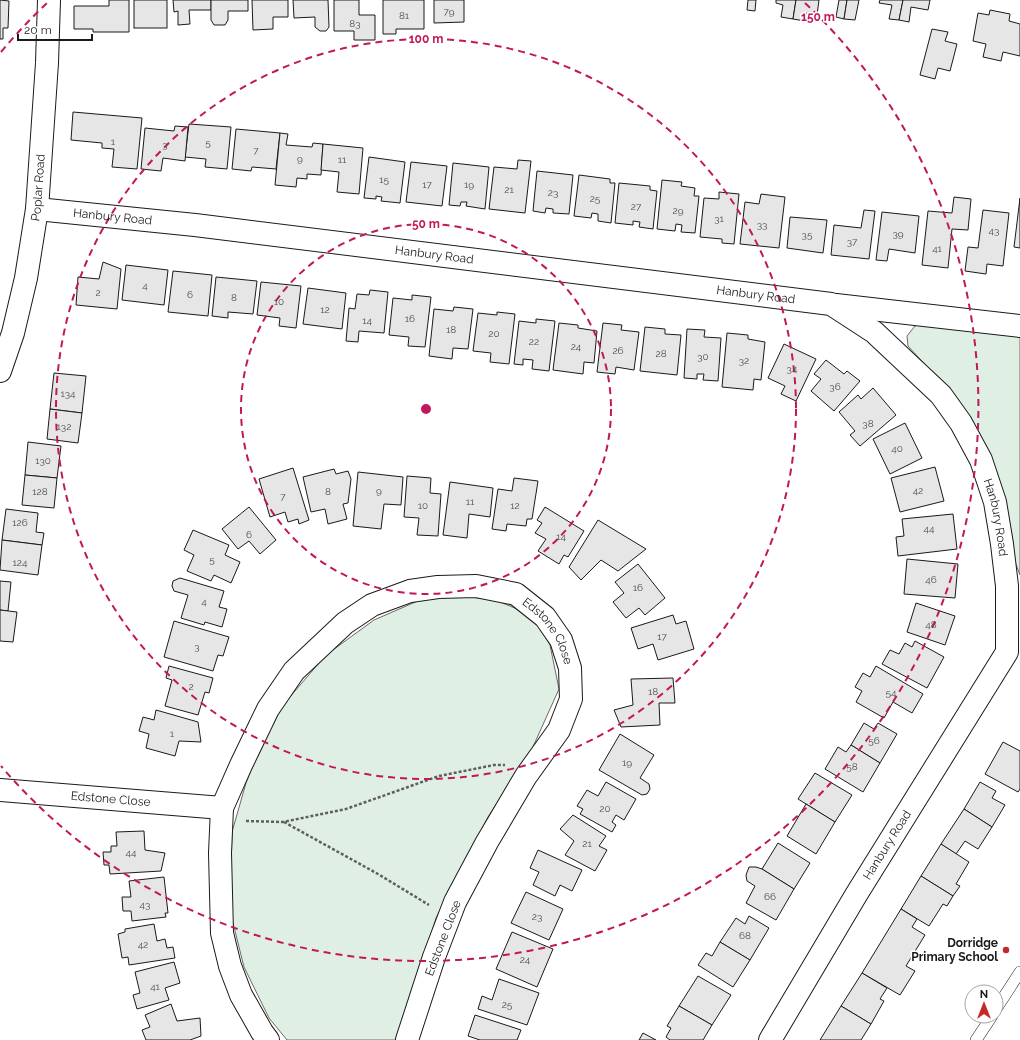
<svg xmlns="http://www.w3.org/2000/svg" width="1020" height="1040" viewBox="0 0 1020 1040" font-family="Raleway,sans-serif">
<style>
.grass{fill:#e0efe3;stroke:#6a6a6a}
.building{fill:#e6e6e6;stroke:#1a1a1a}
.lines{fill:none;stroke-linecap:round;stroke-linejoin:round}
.service-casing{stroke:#1a1a1a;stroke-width:12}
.minor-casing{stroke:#1a1a1a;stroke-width:24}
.path{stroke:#5f5f5f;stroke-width:2.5;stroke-dasharray:3 2;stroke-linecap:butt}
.service{stroke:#fff;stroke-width:11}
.minor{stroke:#fff;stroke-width:22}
.ring{fill:none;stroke:#c2185b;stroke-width:2;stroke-dasharray:7 5}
.poi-dot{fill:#c62828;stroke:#fff;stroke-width:1.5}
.labels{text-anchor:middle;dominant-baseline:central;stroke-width:3;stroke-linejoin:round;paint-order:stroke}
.number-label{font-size:10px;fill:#4d4d4d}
.street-label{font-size:12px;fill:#1a1a1a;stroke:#fff}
.poi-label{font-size:12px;font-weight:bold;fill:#1a1a1a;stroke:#fff;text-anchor:end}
.centre{fill:#c2185b;stroke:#fff;stroke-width:2}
.ring-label{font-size:12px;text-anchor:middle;font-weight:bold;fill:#c2185b;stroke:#fff;stroke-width:3;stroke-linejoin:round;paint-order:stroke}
</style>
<rect width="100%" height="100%" fill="#fff"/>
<g class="grass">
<path d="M926,322l94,13v240l-69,-182 -43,-47 -1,-10 8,-10z"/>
<path d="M453,595l42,5 37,15 18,30 9,44 -27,60 -44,68 -52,101 -37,122h-112l-18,-22 -25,-51 -14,-56 2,-79 14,-49 19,-47 17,-30 44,-51 48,-35 46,-20z"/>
</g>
<g class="building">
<path d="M0,0l9,1 -1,27h-5v11h-3z"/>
<path d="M109,0h20v32h-36v-3h-19v-23h35z"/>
<rect x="134" y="0" width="33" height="28"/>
<path d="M173,0h38v10h-22l1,14 -12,1v-14l-4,1z"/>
<path d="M211,0h37v11h-20v9l-3,5h-11l-3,-5z"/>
<path d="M252,0h36v17h-15v12l-20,1z"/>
<path d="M293,0h35l1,27 -3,4h-6l-5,-4v-10l-21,1z"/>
<path d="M334,0h25v15h16v25h-21v-9h-20z"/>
<path d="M383,0h41v29h-28v5h-13z"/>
<path d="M434,0h30v22l-30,1z"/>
<path d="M748,0h8l-1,11 -8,-1z"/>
<path d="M776,0h20l-3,19 -12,-2 2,-12 -7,-2z"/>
<path d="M796,0h23l-2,15 -11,-2 -1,8 -12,-2z"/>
<path d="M839,0h8l-3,19 -8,-2z"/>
<path d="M847,0h12l-4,20 -11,-1z"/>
<path d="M880,0h23l-4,20 -10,-1 3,-14 -13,-2z"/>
<path d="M903,0h27l-2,10 -17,-3 -2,15 -10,-2z"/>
<path d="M990,10l20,4 -1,7 11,3v32l-17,-4 -2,9 -18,-4 3,-13 -13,-3 5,-28 11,2z"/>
<path d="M932,29l16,3 -3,9 12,3 -7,27 -12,-3 -3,11 -15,-4z"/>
<path d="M73,112l69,6 -5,51 -25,-2 2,-18 -12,-1v-5l-31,-3z"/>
<path d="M189,124l42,3 -4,42 -22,-2 1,-8 -21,-2z"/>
<path d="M175,126l13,1 -3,34 -22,-3 -2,13 -20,-2 4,-41 29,3z"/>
<path d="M236,129l44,4 -4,36 -24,-2 -1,4 -19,-2z"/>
<path d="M280,133l8,1 -2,11 26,2 1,-4 10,1 -2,31 -14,-1v5l-10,-1 -1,9 -21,-2z"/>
<path d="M323,144l40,4 -4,46 -22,-2 2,-20 -18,-2z"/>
<path d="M369,157l36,5 -5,41 -19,-2 1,-4 -6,-1v3l-12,-1z"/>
<path d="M518,160l13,1 -6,52 -36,-4 5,-42 23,2z"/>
<path d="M411,162l36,4 -5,40 -36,-4z"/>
<path d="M453,163l36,4 -4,42 -19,-3 1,-4h-6l-1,4 -11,-1z"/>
<path d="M537,171l36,4 -4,39 -16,-1v-4l-7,-1 -1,5 -12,-2z"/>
<path d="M579,175l31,4v4h5l-4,40 -13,-2v-7l-6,-1 -1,5 -17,-2z"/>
<path d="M662,180l20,2 -1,4 14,2 -1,8h5l-4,37 -14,-1 1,-7 -6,-1 -1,7 -18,-2z"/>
<path d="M619,183l31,3v4l7,1 -4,38 -14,-2 1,-5 -7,-1v4l-18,-2z"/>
<path d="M719,192l20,2 -5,50 -12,-1v-4l-22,-2 4,-39 15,1z"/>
<path d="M761,194l24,3 -6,51 -39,-4 5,-42 14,2z"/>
<path d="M954,197l17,2 -3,31 -16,-1 -4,39 -26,-3 6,-54 24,2z"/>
<path d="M1020,198v50l-6,-1z"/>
<path d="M864,210l11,1 -6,48 -38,-4 3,-30 27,3z"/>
<path d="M983,210l26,3 -6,53 -16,-2 -1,10 -21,-3 3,-24 10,1z"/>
<path d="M882,212l37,4 -4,37 -26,-4 -2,12 -11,-1z"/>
<path d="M790,217l37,3 -4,33 -36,-5z"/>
<path d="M103,262l18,7 -4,40 -41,-4 2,-28 21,2z"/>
<path d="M126,265l42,5 -4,35 -42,-5z"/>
<path d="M173,271l39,4 -4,41 -40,-4z"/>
<path d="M216,277l41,4 -4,33 -25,-2v6l-16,-2z"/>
<path d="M261,282l40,4 -5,42 -17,-2 1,-8 -23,-3z"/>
<path d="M308,288l38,5 -4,36 -39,-5z"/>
<path d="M370,290l18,2 -4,41 -25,-2 -1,11 -12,-1 3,-33 6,1 2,-15 12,1z"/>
<path d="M412,295l19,2 -6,50 -17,-1 1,-9 -20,-2 4,-37 19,2z"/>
<path d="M454,307l19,2 -5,40 -15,-1 -1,11 -23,-3 5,-47 19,2z"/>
<path d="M497,312l18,2 -6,50 -19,-2 1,-9 -18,-2 5,-38 19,2z"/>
<path d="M536,319l19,2 -6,50 -17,-2 1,-9 -10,-1v6l-9,-1 5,-43 17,2z"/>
<path d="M559,323l19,2v3l19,3 -3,32 -10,-1 -1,12 -30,-4z"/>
<path d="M603,323l19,2 -1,5 18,2 -5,38 -18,-3 -1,7 -18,-2z"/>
<path d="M645,327l20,2v5l16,1 -4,40 -37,-4z"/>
<path d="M687,329l18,1 -1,7 17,1 -3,43 -15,-1 1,-6h-7v5l-13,-1z"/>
<path d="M727,333l21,2v4l17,3 -4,38 -7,-1 -1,11 -31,-3z"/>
<path d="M784,344l32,15 -20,42 -15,-7 4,-8 -17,-8z"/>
<path d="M826,360l18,14 3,-3 13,10 -26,30 -23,-20 10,-12 -7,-5z"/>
<path d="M54,373l32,3 -4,37 -32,-4z"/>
<path d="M873,388l23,27 -36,31 -10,-11 5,-4 -16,-19 19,-17 3,4z"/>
<path d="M50,409l32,4 -4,30 -31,-4z"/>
<path d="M905,423l17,35 -32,16 -17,-35z"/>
<path d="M28,442l33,4 -4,32 -32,-3z"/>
<path d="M935,467l9,34 -44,11 -9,-34z"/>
<path d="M293,468l16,52 -10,4 -1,-5 -10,3 -3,-10 -15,5 -11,-38z"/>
<path d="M334,469l2,5 12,-3 3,8 -3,24 -5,1 4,15 -19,5 -3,-15 -14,3 -8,-35z"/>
<path d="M358,472l45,5 -2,28 -17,-1 -3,25 -28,-3z"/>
<path d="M25,475l32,3 -3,30 -32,-3z"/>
<path d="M407,476l24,2 -1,15 11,1 -3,42 -21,-1 2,-17 -15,-1z"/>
<path d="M514,478l24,3 -6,38h-5l-1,7 -19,-2 -1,7 -14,-2 6,-40 14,2z"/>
<path d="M450,482l43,6 -3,29 -21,-3 -2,24 -24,-3z"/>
<path d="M249,507l27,33 -16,14 -11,-13 -11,8 -16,-20z"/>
<path d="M545,507l39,24 -16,26 -4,-2 -5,9 -21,-13 8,-12 -11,-6 7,-10 -5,-3z"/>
<path d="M6,509l32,4 -2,19 8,1 -2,12 -40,-5z"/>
<path d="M953,514l4,35 -59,7 -2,-19 8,-1 -2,-17z"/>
<path d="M598,520l48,29 -28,22 -17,-11 -20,20 -12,-13z"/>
<path d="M193,530l36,15 -4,10 15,7 -9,21 -17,-8 -3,6 -24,-10 7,-16 -10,-5z"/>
<path d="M2,540l40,5 -4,30 -38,-5z"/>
<path d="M907,559l51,5 -3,34 -51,-4z"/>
<path d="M638,564l27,34 -20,17 -6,-7 -13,10 -13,-16 11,-9 -9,-11z"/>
<path d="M180,578l44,13 -5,16 8,2 -5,18 -17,-5 -1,3 -23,-7 7,-23 -14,-4 -2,-5 1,-5z"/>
<path d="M0,581l11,1 -3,29 -8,-1z"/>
<path d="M916,603l39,13 -10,29 -38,-13z"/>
<path d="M0,610l17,2 -4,30 -13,-1z"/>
<path d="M673,615l3,9 10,-3 8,28 -36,11 -5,-16 -15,5 -7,-21z"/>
<path d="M174,621l55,16 -6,19 -5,-1 -5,16 -49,-14z"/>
<path d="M915,641l29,16 -17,31 -45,-24 8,-14 9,4 6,-11 7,4z"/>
<path d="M169,666l44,12 -4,15 -4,-1 -7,23 -33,-9 7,-26 -6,-2z"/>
<path d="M876,666l47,28 -11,19 -19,-11 -9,16 -28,-16 6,-11 -7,-4 8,-14 7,4z"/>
<path d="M673,678l2,25h-16l1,22 -39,2 -7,-17 19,-5 -2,-26z"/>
<path d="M156,710l42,12 3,20 -22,-1 -4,15 -29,-8 3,-14 -10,-3 4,-14 11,3z"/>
<path d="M864,723l10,6 4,-6 19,11 -17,29 -29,-18z"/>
<path d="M620,734l34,21 -14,23 9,6 1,5 -3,5 -5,1 -43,-25z"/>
<path d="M1003,742l17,9v38l-2,3 -33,-18z"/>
<path d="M851,745l29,18 -17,29 -38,-23 13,-22 8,5z"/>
<path d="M815,773l37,22 -17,27 -37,-23z"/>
<path d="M606,782l30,17 -12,21 -8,-5 -4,7 4,3 -4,7 -32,-18 3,-5 -6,-3 10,-16 11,6z"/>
<path d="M980,782l16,9 -4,7 13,7 -13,22 -28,-18z"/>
<path d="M806,804l29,18 -19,32 -29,-18z"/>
<path d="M964,809l28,18 -14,22 -13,-8 -9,13 -15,-10z"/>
<path d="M573,815l33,21 -7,10 8,4 -12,21 -30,-16 9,-14 -14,-12z"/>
<path d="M144,831l1,19 20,3 -4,18 -51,3 -1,-9h-5l-1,-13h8v-6h6l-1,-14z"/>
<path d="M778,843l32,20 -16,26 -32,-20z"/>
<path d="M941,844l28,18 -13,22 4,2 -7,10 -32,-20z"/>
<path d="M538,850l44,20 -10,21 -12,-6 -5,11 -22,-11 6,-13 -9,-4z"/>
<path d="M749,867h7l6,2 32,20 -18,31 -30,-17 9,-17 -8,-5 -1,-6z"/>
<path d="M921,876l32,20 -6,10 -4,-2 -14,22 -28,-17z"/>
<path d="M164,877l4,36h-3l1,4 -34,4 -1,-10h-8l-1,-14h9l-2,-16z"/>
<path d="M526,892l37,17 -14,31 -38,-17z"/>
<path d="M901,909l16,10 -5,8 13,8 -19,31 9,5 -15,24 -38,-22z"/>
<path d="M749,916l20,12 -19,32 -30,-18 16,-24 9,6z"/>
<path d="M154,924l3,17 8,-2 2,9 6,-1 2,11 -46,7 -1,-8 -6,1 -4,-24 7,-2v-3z"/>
<path d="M512,932l41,17 -16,38 -41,-18z"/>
<path d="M720,942l30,18 -17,27 -35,-22 8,-12 6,3z"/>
<path d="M174,962l6,21 -15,5 4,12 -32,9 -4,-14 7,-2 -5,-21z"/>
<path d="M862,973l25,15 -7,11 4,2 -13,23 -30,-18z"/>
<path d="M698,976l33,19 -19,30 -33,-19z"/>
<path d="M499,979l40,14 -12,32 -49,-16 4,-13 10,4z"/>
<path d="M171,1004l6,17 23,-3 1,18 -11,4h-44l-4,-10 8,-3 -5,-12z"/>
<path d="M679,1006l33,19 -9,15h-33l-4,-3 5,-9 -4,-2z"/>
<path d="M841,1006l30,18 -10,16h-41z"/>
<path d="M475,1015l46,15 -4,10h-37l-12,-4z"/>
<path d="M643,1033l13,7h-17z"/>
</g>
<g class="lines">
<defs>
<g id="service">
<path d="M996,1009l24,-37"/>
<path d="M976,1040l16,-24"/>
</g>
<g id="minor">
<path id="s1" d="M37,209l158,16 636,79 43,28 67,63 20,28 20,37 14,42 7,42 5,42v66l-151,243 -86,145"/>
<path d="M836,305l184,21"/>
<path id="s2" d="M0,371l13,-38 13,-55 11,-69 10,-146 2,-63"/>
<path id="s3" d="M0,790l222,18"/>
<path id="s4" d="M268,1040l-6,-8 -21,-37 -11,-29 -8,-33 -2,-80 2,-45 19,-43 27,-56 26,-38 51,-48 27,-18 38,-14 28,-4 38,-1 40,8 29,23 16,23 9,28 1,31 -12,31 -33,46 -39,66 -32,60 -21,55 -27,83"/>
</g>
</defs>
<use href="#service" class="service-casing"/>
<use href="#minor" class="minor-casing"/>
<g class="path">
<path d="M246,821l37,1 63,-13 93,-33 55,-11h11"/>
<path d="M284,822l94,52 51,31"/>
</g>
<use href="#service" class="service"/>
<use href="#minor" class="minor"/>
</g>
<g class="ring">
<circle cx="426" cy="409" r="185"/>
<circle cx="426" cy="409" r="370"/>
<path d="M1 52A555 555 0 0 1 47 3M805 3A555 555 0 1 1 1 766"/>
</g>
<circle class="poi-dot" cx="1006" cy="950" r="4"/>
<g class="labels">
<g class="number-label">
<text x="449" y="11">79</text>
<text x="404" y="15">81</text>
<text x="355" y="23">83</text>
<text x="113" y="141">1</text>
<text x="208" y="142">5</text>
<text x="165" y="144">3</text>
<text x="256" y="150">7</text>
<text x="300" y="158">9</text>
<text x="342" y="159">11</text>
<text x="384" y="179">15</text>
<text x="427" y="184">17</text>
<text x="469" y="184">19</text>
<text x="509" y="189">21</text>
<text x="553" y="192">23</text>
<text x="595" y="198">25</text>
<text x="636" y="206">27</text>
<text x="678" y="210">29</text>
<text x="719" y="218">31</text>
<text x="762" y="224">33</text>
<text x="994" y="230">43</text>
<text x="898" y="233">39</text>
<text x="807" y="234">35</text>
<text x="852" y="241">37</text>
<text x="937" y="248">41</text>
<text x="145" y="285">4</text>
<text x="98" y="292">2</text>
<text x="190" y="294">6</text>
<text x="234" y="297">8</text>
<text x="279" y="301">10</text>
<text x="325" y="309">12</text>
<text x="410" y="318">16</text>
<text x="367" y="320">14</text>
<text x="451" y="329">18</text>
<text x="494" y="333">20</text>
<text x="534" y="341">22</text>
<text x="576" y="346">24</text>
<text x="618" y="350">26</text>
<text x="661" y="353">28</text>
<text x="703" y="356">30</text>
<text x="744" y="360">32</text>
<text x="792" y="368">34</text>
<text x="835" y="386">36</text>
<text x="68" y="393">134</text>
<text x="868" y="423">38</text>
<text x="64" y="426">132</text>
<text x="897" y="448">40</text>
<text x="43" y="460">130</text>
<text x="379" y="490">9</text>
<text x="918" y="490">42</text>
<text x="40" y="491">128</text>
<text x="328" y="491">8</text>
<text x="283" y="496">7</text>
<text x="470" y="501">11</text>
<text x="423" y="505">10</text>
<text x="515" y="505">12</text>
<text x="20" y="522">126</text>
<text x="929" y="528">44</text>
<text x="249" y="534">6</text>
<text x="561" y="536">14</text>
<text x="212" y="559">5</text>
<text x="20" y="562">124</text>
<text x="931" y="579">46</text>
<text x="638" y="587">16</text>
<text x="204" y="601">4</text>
<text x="931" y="624">48</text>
<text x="662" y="636">17</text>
<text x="197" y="646">3</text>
<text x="191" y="686">2</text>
<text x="653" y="691">18</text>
<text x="891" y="692">54</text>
<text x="172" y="733">1</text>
<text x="874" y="740">56</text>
<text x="627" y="762">19</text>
<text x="852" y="766">58</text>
<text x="605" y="808">20</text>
<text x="587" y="843">21</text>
<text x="131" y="852">44</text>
<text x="770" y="896">66</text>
<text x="145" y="904">43</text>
<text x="537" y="916">23</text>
<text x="745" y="935">68</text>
<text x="143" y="944">42</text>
<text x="525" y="959">24</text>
<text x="155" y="986">41</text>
<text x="507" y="1004">25</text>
</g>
<g class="street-label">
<text stroke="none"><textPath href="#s2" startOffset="188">Poplar Road</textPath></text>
<text stroke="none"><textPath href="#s1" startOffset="76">Hanbury Road</textPath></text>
<text stroke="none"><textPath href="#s1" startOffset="400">Hanbury Road</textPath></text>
<text stroke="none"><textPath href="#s1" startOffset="724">Hanbury Road</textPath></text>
<text stroke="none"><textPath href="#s1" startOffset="1079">Hanbury Road</textPath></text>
<text stroke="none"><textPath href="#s4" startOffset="698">Edstone Close</textPath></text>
<text stroke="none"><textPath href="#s3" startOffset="111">Edstone Close</textPath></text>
<text transform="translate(887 845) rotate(-58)">Hanbury Road</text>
<text transform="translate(443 938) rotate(-69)">Edstone Close</text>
</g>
<g class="poi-label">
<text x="998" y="943">Dorridge<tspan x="998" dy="14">Primary School</tspan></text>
</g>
</g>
<circle cx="426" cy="409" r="6" class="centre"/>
<g class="ring-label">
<text x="818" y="21">150 m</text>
<text x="426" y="43">100 m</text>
<text x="426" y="228">50 m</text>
</g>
<g transform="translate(984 1004)"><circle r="19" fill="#ffffff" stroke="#a3a3a3"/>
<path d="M0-3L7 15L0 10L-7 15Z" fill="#c62828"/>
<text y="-6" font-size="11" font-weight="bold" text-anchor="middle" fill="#1a1a1a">N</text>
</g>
<path d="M18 34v6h74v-6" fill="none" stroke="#1a1a1a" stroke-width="2"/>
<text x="24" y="34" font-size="12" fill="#1a1a1a" stroke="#ffffff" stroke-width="3" paint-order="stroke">20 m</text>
</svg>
